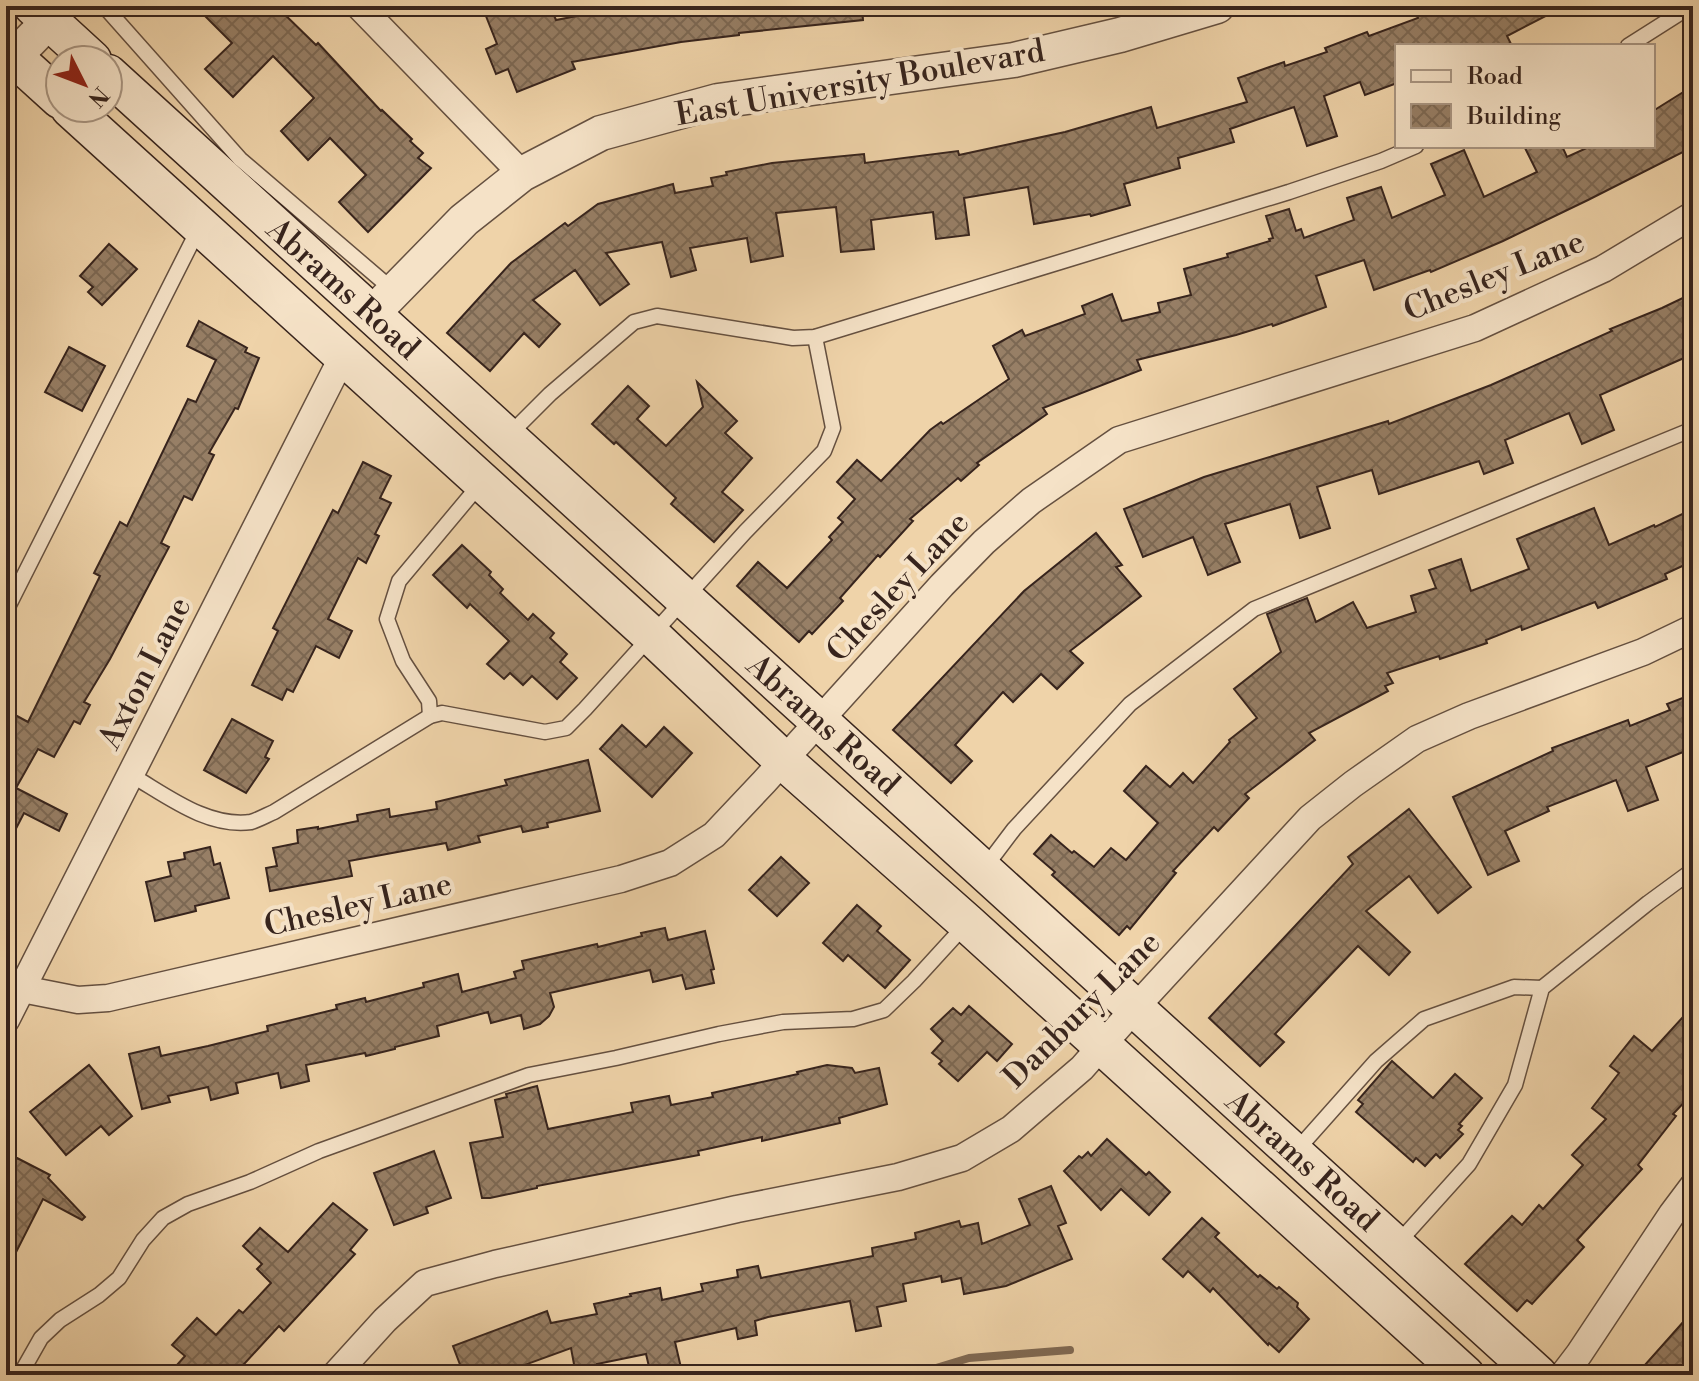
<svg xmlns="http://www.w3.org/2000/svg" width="1699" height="1381" viewBox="0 0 1699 1381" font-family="'Libre Bodoni',serif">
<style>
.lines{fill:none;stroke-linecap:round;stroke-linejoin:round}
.stream{stroke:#806a54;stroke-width:8}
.building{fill:url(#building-cross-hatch);stroke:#37241d;stroke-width:2}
.service-casing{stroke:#655040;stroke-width:17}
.minor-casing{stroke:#655040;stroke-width:29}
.tertiary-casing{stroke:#655040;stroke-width:37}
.secondary-casing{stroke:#37241d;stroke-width:41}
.service{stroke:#f5e2c7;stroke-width:14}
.minor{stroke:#f5e2c7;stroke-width:26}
.tertiary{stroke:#f5e2c7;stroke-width:34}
.secondary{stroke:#f5e2c7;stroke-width:38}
.labels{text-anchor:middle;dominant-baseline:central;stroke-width:8;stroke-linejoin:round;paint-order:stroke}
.street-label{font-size:32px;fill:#37241d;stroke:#f5e2c7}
</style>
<defs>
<pattern id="building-cross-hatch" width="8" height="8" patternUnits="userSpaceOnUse" patternTransform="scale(2)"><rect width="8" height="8" fill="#977f66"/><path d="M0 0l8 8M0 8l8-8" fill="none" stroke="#7c6853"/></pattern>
</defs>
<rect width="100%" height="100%" fill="#efd3a9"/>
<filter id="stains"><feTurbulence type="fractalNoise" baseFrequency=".0025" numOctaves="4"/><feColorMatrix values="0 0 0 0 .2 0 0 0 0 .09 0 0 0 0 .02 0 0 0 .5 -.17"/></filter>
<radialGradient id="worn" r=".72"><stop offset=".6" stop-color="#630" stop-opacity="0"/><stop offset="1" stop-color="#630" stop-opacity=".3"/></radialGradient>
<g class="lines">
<path class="stream" d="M913,1375l56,-17 101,-8"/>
</g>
<g class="building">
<path d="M195,6h81l40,39 2,-2 63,68 1,-1 30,29 -2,2 13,12 -5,5 13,10 -63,64 -29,-30 27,-27 -36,-37 -22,22 -27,-29 33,-33 -41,-42 -40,41 -28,-28 27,-26z"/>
<path d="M482,6h68l6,14 72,-14h234l1,14 -124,13v2l-58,7 -109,20 3,7 -58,23 -9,-23 -12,5 -10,-25 11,-5z"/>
<path d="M1427,6h138l-58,30 5,10h-115v37l-32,12 -5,-13 -36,14 13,40 -30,10 -13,-39 -64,22 4,13 -56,16 2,10 -56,16 6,21 -39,11 -1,-2 -56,10 -6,-37 -64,11 5,37 -33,4 -3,-27 -62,8 3,29 -33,3 -5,-45 -60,6 7,43 -32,6 -4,-24 -57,10 6,22 -25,7 -9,-35 -56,11 23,31 -29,21 -25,-35 -42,30 27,24 -21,23 -15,-14 -34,38 -43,-38 64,-70 54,-40 3,3 30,-22 75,-20 2,9 38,-7 -2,-8 16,-3 -1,-3 46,-9 92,-9 1,9 93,-12 1,4 106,-23 86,-25 6,21 90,-26 -9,-24 46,-16 1,4 42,-14 -2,-4 42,-16 2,4 49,-18 -3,-7z"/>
<path d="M1693,86v61l-105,53 -85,41 -72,31 -1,-2 -56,20 -10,-30 -48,16 10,31 -53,19 -1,-2 -36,11 -99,25 4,10 -98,38 4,6 -70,49 2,2 -18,16 -3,-3 -48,41 3,2 -33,36 -2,-2 -38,43 3,3 -31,33 -3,-3 -10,11 -62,-56 21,-24 29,26 45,-48 -3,-3 14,-15 -5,-4 17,-19 -18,-17 20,-22 24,21 49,-51 11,-8 2,2 66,-45 -16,-33 29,-16 3,6 60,-22 -3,-8 30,-12 10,27 38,-9 -2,-9 33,-8 -7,-26 44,-12 -1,-3 43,-13 -1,-2 4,-1 -7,-22 23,-7 7,22 5,-2 3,9 50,-18 -7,-22 34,-11 11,31 53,-23 -14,-31 33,-14 20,47 53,-25 -13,-26h38l5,11 24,-11h62v-35z"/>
<path d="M109,244l28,25 -35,36 -14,-13 5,-5 -13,-11z"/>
<path d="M1693,293v61l-93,41 14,35 -32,14 -13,-31 -64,27 8,23 -29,11 -5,-13 -100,33 -7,-24 -55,17 13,41 -30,10 -10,-34 -65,20 15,38 -32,13 -15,-38 -50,20 -19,-48 80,-32 184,-56 1,3 102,-39 121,-54 -2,-2 52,-21z"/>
<path d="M199,321l48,27 -2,4 14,6 -21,51 -3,-1 -26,45 5,2 -22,45 -8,-4 -23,47 8,4 -59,112 -26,43 6,3 -10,19 -6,-3 -20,36 -16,-8 -22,39 51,26 -8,17 -35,-18 -18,35v-138l22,12 72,-146 -6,-3 26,-51 7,4 61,-127 8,3 20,-42 -29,-14z"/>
<path d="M69,347l36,19 -23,45 -37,-19z"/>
<path d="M697,382l40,39 -12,12 27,25 -30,34 21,18 -29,32 -43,-38 5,-6 -60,-56 -2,2 -22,-20 36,-38 21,20 -12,13 29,27 37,-39z"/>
<path d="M363,462l28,14 -11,22 11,5 -16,31 4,2 -13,27 -8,-5 -30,61 24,12 -13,27 -23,-12 -23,46 -6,-3 -5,11 -30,-15 26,-54 -5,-3 60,-118 5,3z"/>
<path d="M1594,508l15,37 45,-20 1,2 38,-18v52l-28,13 2,5 -69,29 -3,-6 -73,28 -1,-4 -35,14 1,3 -47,16 -1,-3 -52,17 6,10 -8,3 3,5 -79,42 6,7 -70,54 4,4 -31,33 -4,-4 -41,44 3,2 -46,56 -3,-3 -8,9 -67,-60 3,-3 -21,-18 17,-19 21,18 2,-2 20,16 17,-19 15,12 32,-37 -34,-32 22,-25 24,21 13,-14 10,10 37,-41 -1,-2 28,-22 -23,-29 47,-37 -14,-38 40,-16 9,24 37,-20 14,26 49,-16 -5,-16 25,-8 -7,-18 32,-11 10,32 58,-22 -12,-30z"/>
<path d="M1096,533l26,32 -6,2 25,29 -71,55 13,12 -26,26 -16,-15 -28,28 -10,-10 -48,53 17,16 -21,22 -58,-53 131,-139z"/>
<path d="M462,545l29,27 -2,3 14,14 -3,4 28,27 5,-6 21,19 -4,5 17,16 -7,8 17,16 -20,21 -25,-23 -9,9 -13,-12 -6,6 -17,-15 22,-23 -39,-37 -3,4 -34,-33z"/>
<path d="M1693,694v54l-47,19 12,33 -30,11 -12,-31 -69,27 2,4 -44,20 14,30 -31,14 -35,-78 100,-46 -1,-3 76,-28 2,6 40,-16 -3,-6z"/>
<path d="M232,719l41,22 -8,16 4,2 -23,34 -42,-23z"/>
<path d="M622,725l24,22 18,-20 28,26 -40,44 -52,-48z"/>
<path d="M588,760l12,51 -53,12 1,4 -25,5 -2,-6 -43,10 2,6 -32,8 -2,-7 -97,18 3,15 -82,15 -4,-23 11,-2 -4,-18 25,-5 -1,-13 21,-3v2l40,-8 -1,-6 32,-6 1,8 47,-8 -1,-7 71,-17 -2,-5z"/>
<path d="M1409,809l62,78 -33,26 -29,-37 -43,35 44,41 -21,23 -31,-29 -83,88 9,8 -24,24 -51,-48 144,-154 -5,-7z"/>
<path d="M210,847l4,18 6,-2 9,35 -34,8 1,5 -41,10 -9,-39 25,-6 -3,-14 17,-3 -1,-6z"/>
<path d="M781,857l28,26 -32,33 -28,-26z"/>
<path d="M857,905l24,21 -4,5 33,29 -25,28 -37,-33 -5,6 -20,-18z"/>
<path d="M665,928l3,12 37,-9 9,38 -3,1 3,13 -28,6 -4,-14 -29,7 -3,-12 -100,23 4,14 -5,9 -9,8 -16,5 -3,-14 -30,8 -3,-11 -51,14 2,10 -44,11v2l-29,7 -1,-3 -59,12 3,16 -28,7 -3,-15 -42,10 2,10 -27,7 -3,-13 -40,9 2,6 -28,7 -13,-55 30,-7 2,9 47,-10 60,-15 -1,-5 70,-17 -1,-4 29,-7 1,4 58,-15 -1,-4 35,-9 4,18 54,-14 -2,-6 10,-3 -2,-8 75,-17 1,3 44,-11 -1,-3z"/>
<path d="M969,1006l43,38 -15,17 -10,-9 -29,29 -19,-17 3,-3 -10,-8 11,-12 -12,-12 22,-21 8,7z"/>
<path d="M1693,1006v87l-20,21 3,2 -38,49 4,4 -65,71 7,7 -52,57 -5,-4 -10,11 -52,-47 47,-48 10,9 17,-20 4,4 40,-44 -11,-10 34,-36 -14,-11 27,-35 -9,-7 24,-30 18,15z"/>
<path d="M1392,1061l41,37 22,-24 27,24 -23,26 3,2 -4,4 5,4 -23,24 -4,-4 -11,12 -9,-8 -3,4 -57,-50 7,-8 -5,-4z"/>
<path d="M89,1065l43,51 -23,19 -8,-9 -35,29 -36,-43z"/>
<path d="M827,1065l25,3 3,5 24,-5 8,36 -48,14 1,5 -78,18v-4l-64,14 1,4 -162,31v2l-47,10h-8l-12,-55 33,-6 -8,-37 12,-3 -1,-3 31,-8 11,43 85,-17 -2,-9 38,-7 2,9 42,-8 -1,-4 86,-19 -1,-2z"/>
<path d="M1107,1139l39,36 3,-3 21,20 -21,23 -28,-26 -20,21 -37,-39 15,-15 3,2 6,-6 3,4z"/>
<path d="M434,1151l17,47 -25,9 2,6 -34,12 -20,-52z"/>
<path d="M17,1158l33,17 -2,3 37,39 -3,3 -39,-21 -37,73v-91z"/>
<path d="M1051,1186l15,37 -8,3 14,33 -66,27 -42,8 -3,-16 -19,4 -1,-6 -38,8 3,17 -29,6 4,19 -25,5 -6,-30 -82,16 -13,4 2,14 -19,4 -2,-11 -61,14 7,30 -13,3h-18l-5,-21 -49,10 2,11h-23l-5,-27 -74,27h-33l-11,-29 94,-35 4,12 46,-9 -3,-10 37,-8 -1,-2 30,-6 2,12 41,-9 -2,-7 37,-7 -1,-7 21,-4 3,12 112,-22 -1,-8 44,-9 -1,-6 44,-12 2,6 17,-4 4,21 48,-19 -11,-26z"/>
<path d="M333,1203l34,27 -17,20 5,4 -71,77 -5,-5 -45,49h-66l17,-19 -13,-11 25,-27 19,17 23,-25 4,3 28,-30 -14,-14 5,-5 -19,-18 17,-18 28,24z"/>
<path d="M1202,1218l17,15 -4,4 43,40 2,-2 17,14 2,-2 19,16 -1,4 12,12 -30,33 -10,-9 -1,2 -55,-57 -3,4 -22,-21 -5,6 -20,-18z"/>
<path d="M1693,1311v64h-57z"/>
</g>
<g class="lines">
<defs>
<g id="service">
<path d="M104,6l136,153 154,132"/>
<path d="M1628,46l63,-40"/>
<path d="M507,437l43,-43 84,-72 23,-6 136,22 22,-1 474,-145 92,-31 35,-15"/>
<path d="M6,611l194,-385"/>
<path d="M430,716l-1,-15 -26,-40 -16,-42 12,-38 82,-98"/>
<path d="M131,775c35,20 76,53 120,47 7,-2 16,-7 23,-10l156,-96 12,-3 103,19 21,-4 19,-19 160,-177 79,-81 9,-23 -18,-91"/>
<path d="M983,870l31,-41 116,-125 124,-95 439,-180"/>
<path d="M1296,1151l80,-90 48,-42 90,-32 28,1"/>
<path d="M1397,1244l72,-80 46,-79 27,-97 106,-85 45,-33"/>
<path d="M20,1375l21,-37 19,-18 39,-25 20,-17 24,-38 20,-22 25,-14 62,-22 69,-31 210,-76 87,-17 103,-24 64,-12 70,-3 31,-9 30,-29 53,-58"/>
</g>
<g id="minor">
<path d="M359,6l163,168"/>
<path d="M22,989l56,11 30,-2 513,-119 49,-16 44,-28 50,-53 178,-197 42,-43 47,-41 88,-61 356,-112 128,-59 90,-54"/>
<path d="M6,1020l337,-664"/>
<path d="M335,1375l50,-55 40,-37 70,-19 242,-55 161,-32 64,-19 49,-29 71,-61 53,-60 175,-190 43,-34 64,-45 52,-23 174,-64 50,-24"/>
<path d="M1563,1375l16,-21 93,-140 21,-28"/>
</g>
<g id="tertiary">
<path d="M6,71l8,-14 35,-36"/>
<path d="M372,314l92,-94 58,-46 79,-41 117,-32 296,-41 106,-25 97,-29"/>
</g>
<g id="secondary">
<path d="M33,6l59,54"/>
<path d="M6,50l54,49"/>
<path d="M108,74l1430,1301"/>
<path d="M70,108l582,528 132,125 183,162 498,452"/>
</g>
</defs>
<use href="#service" class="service-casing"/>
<use href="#minor" class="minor-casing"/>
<use href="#tertiary" class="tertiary-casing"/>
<use href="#secondary" class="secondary-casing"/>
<use href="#service" class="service"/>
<use href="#minor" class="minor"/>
<use href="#tertiary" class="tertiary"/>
<use href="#secondary" class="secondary"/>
</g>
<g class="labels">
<g class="street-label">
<text transform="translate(860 83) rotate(-10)">East University Boulevard</text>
<text transform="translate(1494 276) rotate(-22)">Chesley Lane</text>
<text transform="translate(343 289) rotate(42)">Abrams Road</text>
<text transform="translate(898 587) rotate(-47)">Chesley Lane</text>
<text transform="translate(145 673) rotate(-63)">Axton Lane</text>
<text transform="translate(823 725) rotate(42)">Abrams Road</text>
<text transform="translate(358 905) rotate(-13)">Chesley Lane</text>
<text transform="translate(1082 1010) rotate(-45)">Danbury Lane</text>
<text transform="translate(1302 1161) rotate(42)">Abrams Road</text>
</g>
</g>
<rect width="1699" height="1381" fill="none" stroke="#efd3a9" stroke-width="32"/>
<rect x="8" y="8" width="1683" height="1365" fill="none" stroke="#37241d" stroke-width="4"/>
<rect x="16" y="16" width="1667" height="1349" fill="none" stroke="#37241d" stroke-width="2"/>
<rect x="1395" y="44" width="260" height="104" fill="#f5e2c7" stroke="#a99683" stroke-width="2"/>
<rect x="1411" y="70" width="40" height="12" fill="#f5e2c7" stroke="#a99683" stroke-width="2"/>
<text x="1467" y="84" font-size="24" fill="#37241d">Road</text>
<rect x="1411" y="104" width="40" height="24" fill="url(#building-cross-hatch)" stroke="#a99683" stroke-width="2"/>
<text x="1467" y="124" font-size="24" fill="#37241d">Building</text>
<g transform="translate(84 84) rotate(132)"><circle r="38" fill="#f5e2c7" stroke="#a99683" stroke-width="2"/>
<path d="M0-6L14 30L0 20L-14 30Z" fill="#8f2418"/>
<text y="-12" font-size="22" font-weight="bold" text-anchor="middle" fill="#37241d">N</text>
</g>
<rect width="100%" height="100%" filter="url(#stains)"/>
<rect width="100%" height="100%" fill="url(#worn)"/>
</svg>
